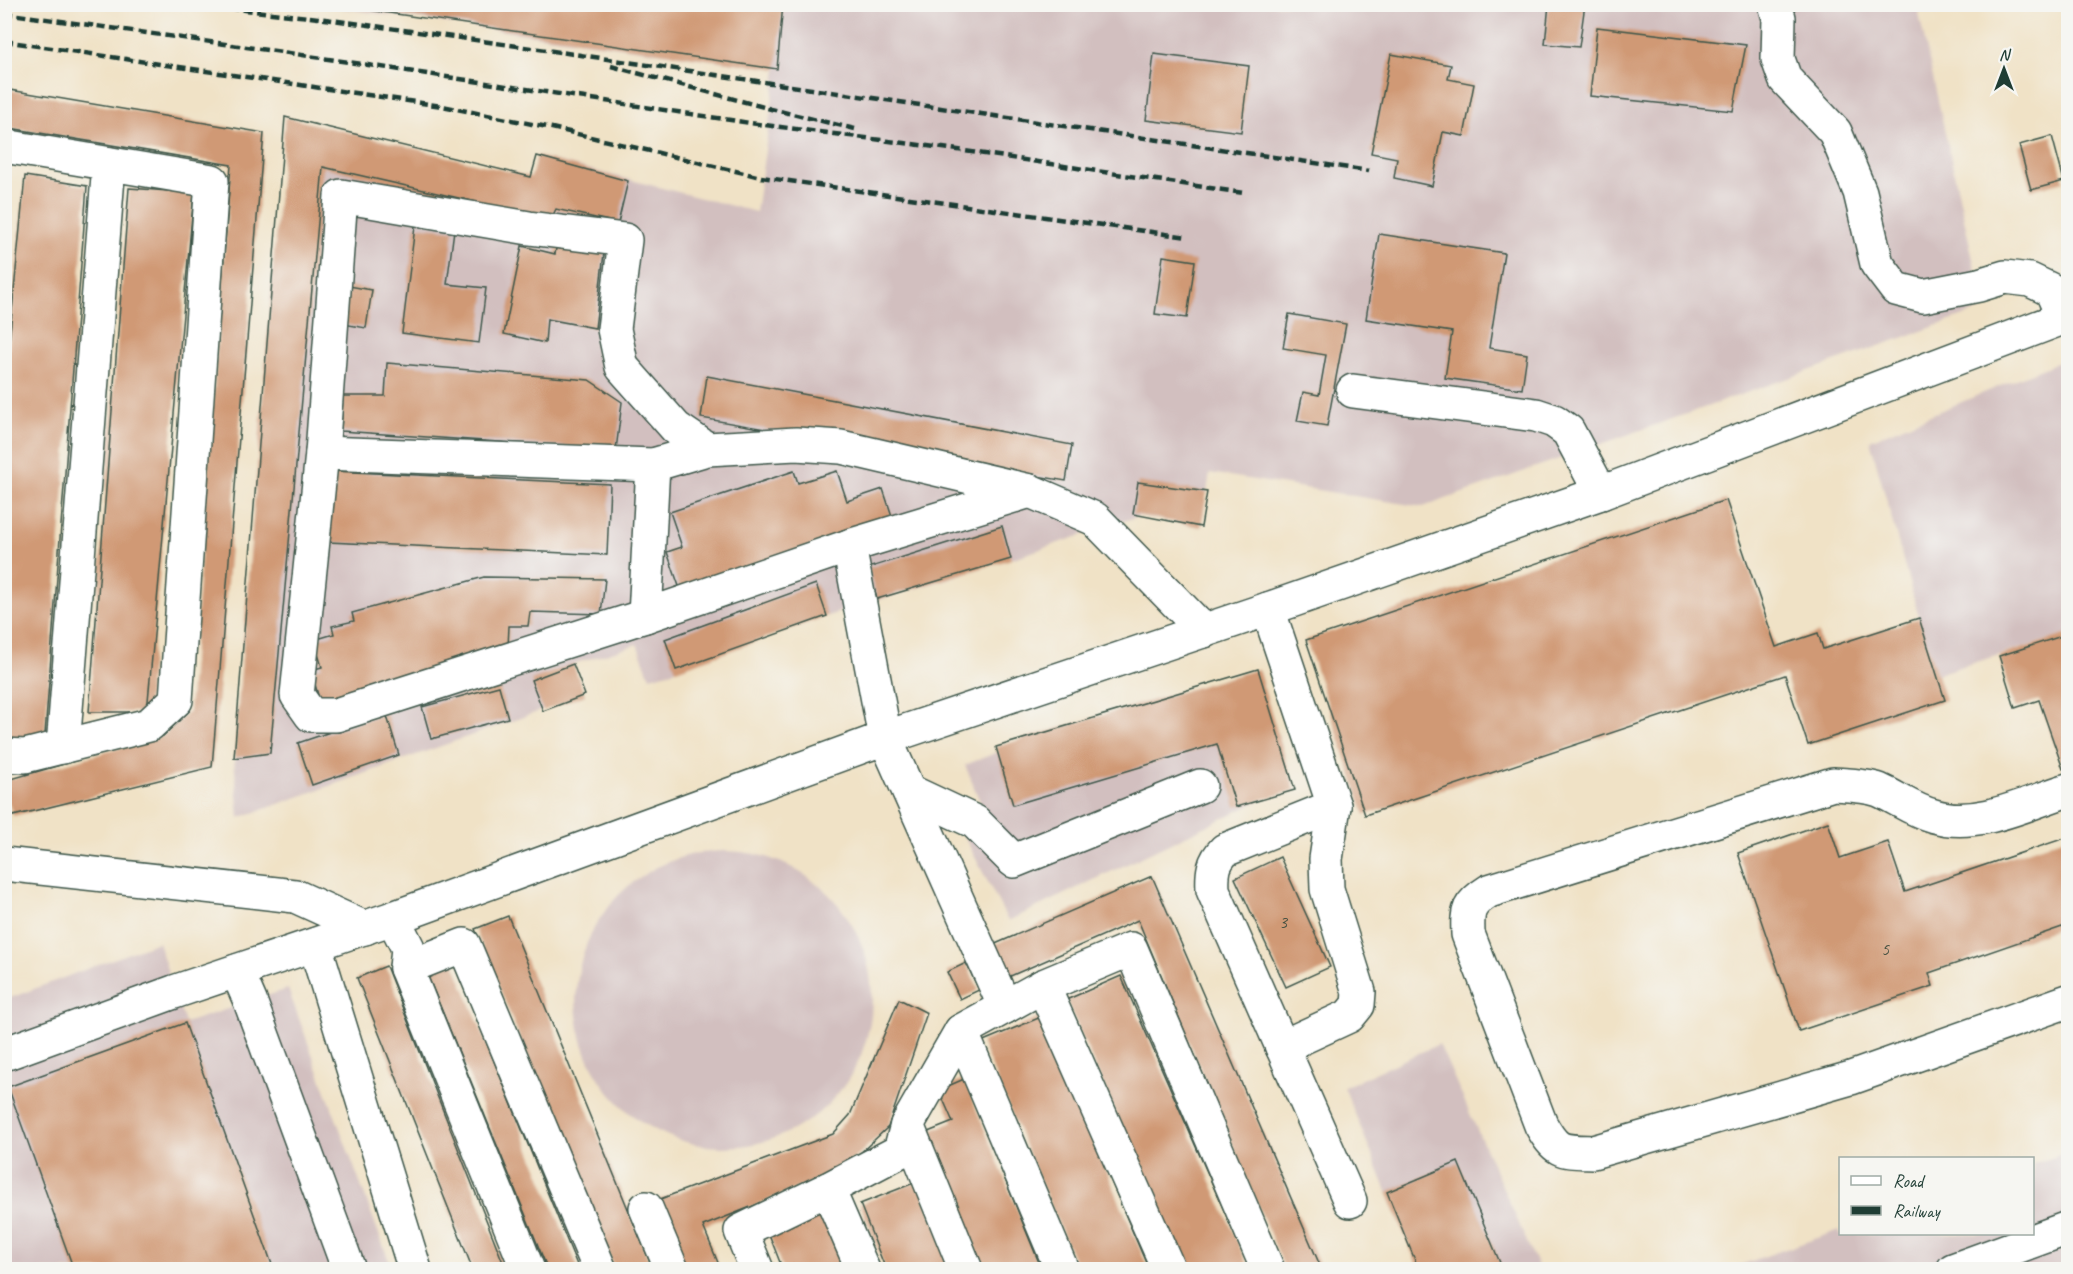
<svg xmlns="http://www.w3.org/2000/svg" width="2073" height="1274" viewBox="0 0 2073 1274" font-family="Caveat,sans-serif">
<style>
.industrial{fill:#d2bfbf}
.building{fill:#d09974}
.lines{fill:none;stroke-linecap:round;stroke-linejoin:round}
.minor-casing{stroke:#3e564a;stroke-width:36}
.minor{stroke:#fff;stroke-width:33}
.rail{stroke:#1f3d34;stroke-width:4.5;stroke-dasharray:9 4.5;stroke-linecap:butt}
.labels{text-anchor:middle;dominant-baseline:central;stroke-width:5;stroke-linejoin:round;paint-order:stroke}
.number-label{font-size:18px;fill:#4b5444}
</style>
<rect width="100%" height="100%" fill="#f6f6f2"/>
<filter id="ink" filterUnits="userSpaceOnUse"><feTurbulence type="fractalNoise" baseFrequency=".0167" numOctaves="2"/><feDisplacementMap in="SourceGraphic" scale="12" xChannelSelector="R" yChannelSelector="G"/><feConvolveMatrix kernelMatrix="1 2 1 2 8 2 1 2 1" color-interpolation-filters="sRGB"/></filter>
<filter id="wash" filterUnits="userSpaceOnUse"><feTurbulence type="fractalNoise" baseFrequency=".008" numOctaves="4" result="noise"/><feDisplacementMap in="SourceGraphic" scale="24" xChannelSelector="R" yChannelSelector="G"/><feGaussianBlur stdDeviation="1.35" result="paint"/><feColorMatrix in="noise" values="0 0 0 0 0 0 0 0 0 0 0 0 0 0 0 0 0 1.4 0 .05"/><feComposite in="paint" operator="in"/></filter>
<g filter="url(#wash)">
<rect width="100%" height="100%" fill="#f0e2c6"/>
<g class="industrial">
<path d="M317,5h1600l67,304 -561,198 -213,-34 -9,54 -62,-11 -128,43 -184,57 -151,54 -26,7 -13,-33 -64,20 12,31 -346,123 -5,-60 51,-641 246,60 6,-21 219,56 21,-143z"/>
<path d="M2068,358v276l-131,40 -18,-56 -49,-178z"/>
<path d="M1258,669l37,121 -32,9 -255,122 -46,-89 23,-18 -20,-49 33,-13 -2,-5z"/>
<circle cx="724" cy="999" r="148"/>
<path d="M158,942l27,81 103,-34 104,280 -387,1v-270z"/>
<path d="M1439,1044l100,225h-120l-75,-182z"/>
<path d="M2068,1152v117l-342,1 114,-40v4h192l1,-70z"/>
</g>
<g id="blocks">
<g class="building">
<path d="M327,4h456l-6,65z"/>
<path d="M1549,4h36l-6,43 -34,-3z"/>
<path d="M1597,27l149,18 -13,66 -143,-15z"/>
<path d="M1154,54l95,12 -8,66 -95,-12z"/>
<path d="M1391,54l60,11 -3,14 26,5 -10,52 -21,-4 -11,54 -38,-8 3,-20 -26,-5z"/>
<path d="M4,89l260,44 -52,634 -199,49 -9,-27v-8l159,-45 26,-25 42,-546 -227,-38z"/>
<path d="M285,117l246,60 6,-21 91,25 -10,42 -62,-14 -5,10 -228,-52 -53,586 -36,5z"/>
<path d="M2052,136l12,45 -33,9 -12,-45z"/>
<path d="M25,176l62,10 -43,561 -40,-3v-349z"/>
<path d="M129,188l65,5 -47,519h-58z"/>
<path d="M415,226l39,4 -7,54 39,4 -7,55 -77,-10z"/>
<path d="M1379,234l125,19 -15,95 38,6 -5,35 -77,-11 7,-46 -86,-13z"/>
<path d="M557,243l47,10 -9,75 -48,-9 -2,24 -41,-9 18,-88 33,8z"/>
<path d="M1163,256l32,5 -8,57 -32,-4z"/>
<path d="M349,286l23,4 -6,38 -23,-4z"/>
<path d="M1289,314l57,10 -19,102 -30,-5 6,-29 16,3 7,-40 -43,-7z"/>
<path d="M387,363l202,17 33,22 -6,48 -275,-19 2,-35h42z"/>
<path d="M707,376l365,69 -6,36 -365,-63z"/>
<path d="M331,471l279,13 -3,71 -279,-13z"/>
<path d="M794,471l4,12 39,-12 10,30 36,-12 10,30 -213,70 -13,-37 15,-5 -12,-35z"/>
<path d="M1138,482l69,10 -6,35 -68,-13z"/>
<path d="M1726,500l50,147 42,-14 5,16 96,-31 26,82 -137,45 -23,-70 -420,140 -59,-175z"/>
<path d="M1002,526l9,33 -134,40 -9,-31z"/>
<path d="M484,577l121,2 -4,35 -71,-2 -2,14h-19l-1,21 -188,55 -9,-32 11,-3 -8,-27 20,-6 -2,-8 22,-5 -2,-8z"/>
<path d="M816,584l11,32 -151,54 -11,-31z"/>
<path d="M2068,634v133l-5,2 -24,-69 -24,8 -16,-52z"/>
<path d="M573,664l12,31 -42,16 -12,-31z"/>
<path d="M1258,669l37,121 -59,17 -19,-63 -204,61 -17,-58z"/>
<path d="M499,686l9,32 -77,21 -9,-32z"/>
<path d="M386,713l13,42 -87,30 -14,-42z"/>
<path d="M1828,822l12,36 48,-16 17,50 163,-55v88l-139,48 4,13 -134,45 -61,-178z"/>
<path d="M1280,857l50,110 -44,20 -51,-109z"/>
<path d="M1152,876l170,394h-37l-147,-350 -132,58 -13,-33z"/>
<path d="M508,916l145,354h-38l-140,-341z"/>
<path d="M452,958l127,312h-31l-123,-301z"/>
<path d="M966,963l13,27 -19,9 -13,-27z"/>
<path d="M386,966l120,304h-33l-116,-292z"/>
<path d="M1121,976l129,294h-66l-118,-270z"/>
<path d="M899,999l28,14 -39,114 -47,44 -138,55 18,44h-37l-29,-69 178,-67 17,-19z"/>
<path d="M1041,1017l108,253h-71l-97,-228z"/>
<path d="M185,1023l89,247h-200l-66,-183z"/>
<path d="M964,1079l78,191h-58l-56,-138 25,-10 -14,-32z"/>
<path d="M1458,1162l45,108h-84l-32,-78z"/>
<path d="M919,1181l35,89h-68l-26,-66z"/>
<path d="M821,1209l25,61h-63l-16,-41z"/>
</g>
</g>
</g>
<g filter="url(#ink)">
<use href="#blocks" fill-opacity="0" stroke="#3e564a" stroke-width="1.5"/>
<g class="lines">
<defs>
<g id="minor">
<path d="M1775,4l4,14 -1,41 7,20 50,53 25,60 17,72 19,25 27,7 56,-11 26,-8 25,3 21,10 13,29"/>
<path d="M4,146l208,35 -36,519 -27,25 -124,31 -21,-1"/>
<path d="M1353,391l183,24 18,6 14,10 33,62"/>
<path d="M707,449l-31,-21 -54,-61 -8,-38 11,-89 -96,-12 -188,-32 -19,257 -25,242 14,20h25l309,-99 204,-70 181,-55"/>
<path d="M322,453l331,12 54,-16 89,-5 45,3 189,44 65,28 109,112"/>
<path d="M849,546l36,192 120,269"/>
<path d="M1268,609l66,197 -109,44c-12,12 -13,23 -12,40l137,311"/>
<path d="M645,616l8,-151"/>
<path d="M63,747l46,-583"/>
<path d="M2068,790c-41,13 -90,39 -134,26 -20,-5 -37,-18 -55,-26 -14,-5 -31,-5 -46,-6l-344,107c-21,13 -22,19 -21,43l73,191c16,28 20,26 52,27l258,-74 217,-77"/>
<path d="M909,791l66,31 39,39 186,-75"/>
<path d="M4,864l291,32 70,32"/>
<path d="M393,918l15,30 -2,20 122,302"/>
<path d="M315,945l100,325"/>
<path d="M406,968l58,-23 136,325"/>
<path d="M237,971l13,30 99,269"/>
<path d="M1043,986l126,284"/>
<path d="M961,1031l101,239"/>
<path d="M1282,1047l67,-31 9,-11 1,-13 -32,-103 -1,-30 8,-53"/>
<path d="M4,1054l170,-62 219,-74 492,-180 383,-129 333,-116 467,-177"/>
<path d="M907,1125l59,145"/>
<path d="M828,1189l35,81"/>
<path d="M646,1208l26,62"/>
<path d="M757,1270l-16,-39 87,-42 72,-38 7,-26 54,-94 82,-45 88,-37 137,321"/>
<path d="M1953,1270l115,-42"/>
</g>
</defs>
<use href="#minor" class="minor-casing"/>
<use href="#minor" class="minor"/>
<g class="rail">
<path d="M189,4l129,14 235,33 816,120"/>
<path d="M4,13l285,40 461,70 208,27 285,43"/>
<path d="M4,41l438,65 110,22 209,49 426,60"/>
<path d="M611,66l160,43 84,20"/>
</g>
</g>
</g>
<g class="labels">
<g class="number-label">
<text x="1283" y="922">3</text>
<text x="1885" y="949">5</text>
</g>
</g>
<rect width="2073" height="1274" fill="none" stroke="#f6f6f2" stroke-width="24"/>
<rect x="1839" y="1157" width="195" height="78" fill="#f6f6f2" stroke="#a0aca6" stroke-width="1.5"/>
<rect x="1851" y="1176" width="30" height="9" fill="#ffffff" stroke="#a0aca6" stroke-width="1.5"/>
<text x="1893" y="1187" font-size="18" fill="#1f3d34">Road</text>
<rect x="1851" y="1206" width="30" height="9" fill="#1f3d34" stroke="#a0aca6" stroke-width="1.5"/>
<text x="1893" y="1217" font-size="18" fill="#1f3d34">Railway</text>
<g transform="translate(2004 69)" stroke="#f6f6f2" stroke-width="4.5" paint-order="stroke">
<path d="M0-4.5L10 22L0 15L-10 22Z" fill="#1f3d34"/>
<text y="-9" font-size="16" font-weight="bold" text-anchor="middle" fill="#1f3d34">N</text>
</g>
</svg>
